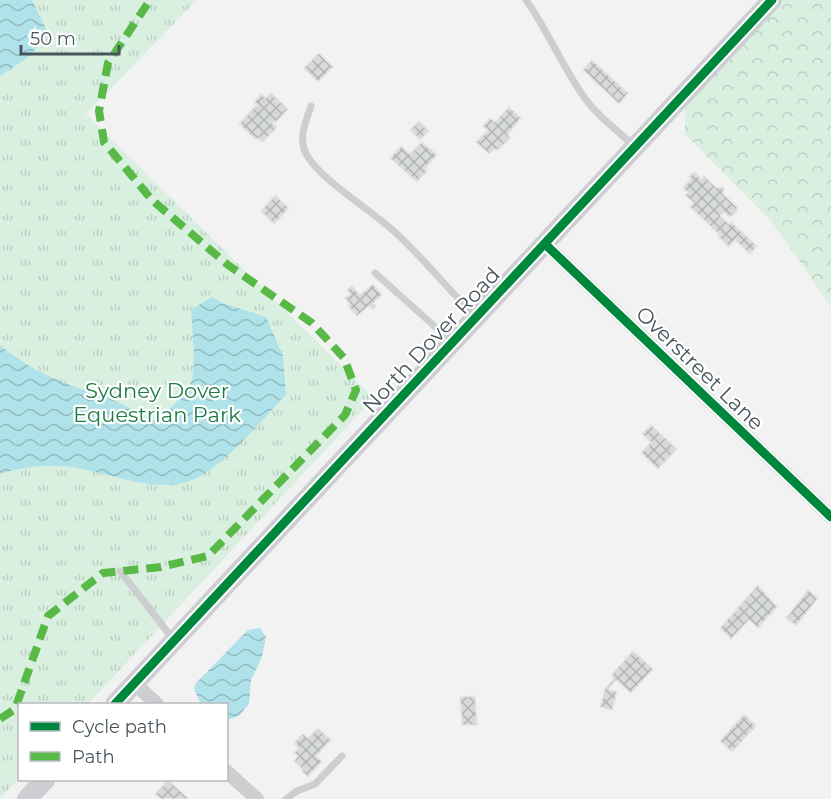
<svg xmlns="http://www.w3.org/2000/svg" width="831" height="799" viewBox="0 0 831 799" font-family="Montserrat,sans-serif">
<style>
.forest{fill:url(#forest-crowns)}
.park{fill:url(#park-tufts)}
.water{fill:url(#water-waves)}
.building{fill:url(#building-cross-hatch);stroke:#e4e4e5;stroke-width:1.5}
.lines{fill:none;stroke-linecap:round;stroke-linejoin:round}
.lane{stroke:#ccced0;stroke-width:7}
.street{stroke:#ccced0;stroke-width:14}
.secondary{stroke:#ccced1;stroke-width:20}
.quiet{stroke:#58b947;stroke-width:8;stroke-dasharray:15 8;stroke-linecap:butt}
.cycleway-casing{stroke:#fff;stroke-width:13}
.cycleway{stroke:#00873e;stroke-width:9}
.labels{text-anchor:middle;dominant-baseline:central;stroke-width:4.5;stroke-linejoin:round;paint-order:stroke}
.street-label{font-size:21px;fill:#4a565d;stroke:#fff}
.park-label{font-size:21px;fill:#1f7b47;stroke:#fff}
</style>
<defs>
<pattern id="forest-crowns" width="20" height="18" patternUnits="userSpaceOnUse" patternTransform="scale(1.5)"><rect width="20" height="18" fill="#d9efe0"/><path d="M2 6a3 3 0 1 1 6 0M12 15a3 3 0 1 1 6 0" fill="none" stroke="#bccfc3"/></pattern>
<pattern id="park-tufts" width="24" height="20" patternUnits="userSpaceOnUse" patternTransform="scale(1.5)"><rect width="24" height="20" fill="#d9efe0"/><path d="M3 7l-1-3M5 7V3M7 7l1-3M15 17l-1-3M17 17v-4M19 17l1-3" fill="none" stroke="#bccfc3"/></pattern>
<pattern id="water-waves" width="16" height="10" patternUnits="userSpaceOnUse" patternTransform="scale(1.5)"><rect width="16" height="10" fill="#b0e2ea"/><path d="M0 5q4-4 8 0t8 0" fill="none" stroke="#91bac1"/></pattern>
<pattern id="building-cross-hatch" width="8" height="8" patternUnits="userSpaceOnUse" patternTransform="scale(1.5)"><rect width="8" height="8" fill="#d8dada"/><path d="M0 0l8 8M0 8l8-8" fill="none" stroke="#b1b4b4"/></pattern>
</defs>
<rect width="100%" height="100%" fill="#f2f2f2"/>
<path class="forest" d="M781,0h50v307l-58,-84 -88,-89v-30z"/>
<path class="park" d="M0,0h197l-111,114 288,284 -286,306h-68l-1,74 -19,21z"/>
<g class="water">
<path d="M0,0h32l15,31c-11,24 -26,31 -47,45z"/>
<path d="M212,297l10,6 44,14 17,39 3,39c-25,25 -63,74 -96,86 -32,12 -76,-6 -108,-12 -28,-6 -55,-3 -82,5v-129c21,18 47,32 73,41 12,5 24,7 36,12 15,6 30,16 46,22 13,-10 28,-20 35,-36 7,-14 2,-57 1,-74z"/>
<path d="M260,628l6,9 -4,20 -11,23 -2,24 -10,12 -12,4 -1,-16h-25l-7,-15 2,-6 52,-53z"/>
</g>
<g class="building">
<path d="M319,53l14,14 -15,15 -14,-14z"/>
<path d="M592,60l36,33 -9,11 -36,-34z"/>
<path d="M271,93l17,16 -12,13 -2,-1 -2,2 5,4 -14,15 -5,-4 -2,2 -17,-16 18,-20 -3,-2 7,-8 5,4z"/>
<path d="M509,107l12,11 -13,16 2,4 -12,12 -4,-1 -5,5 -13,-12 12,-12 -5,-4 7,-8 5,4z"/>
<path d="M419,121l10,10 -9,9 -10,-10z"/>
<path d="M422,142l15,13 -12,13 2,3 -10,11 -27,-24 11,-12 9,8z"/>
<path d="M694,172l7,7 3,-3 13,12 5,-1 2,2 -1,5 14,13v4l-5,5h-4l-4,-4 -4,4 9,8 2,-2 26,24 -7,8 -15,-14 -6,7 -11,-11 1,-2 -29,-27 4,-4 -9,-8 3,-2 -5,-5 8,-9 -2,-2z"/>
<path d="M275,195l14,13 -15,16 -13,-13z"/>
<path d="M373,284l9,11 -9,8 3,3 -3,3 -4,-3 -12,10 -9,-10 2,-2 -5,-6 5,-4 -3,-4 5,-4 8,9z"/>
<path d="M651,425l26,24 -19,20 -17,-16 10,-11 -9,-8z"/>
<path d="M758,585l19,22 -19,21 -9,-8 -18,19 -11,-11z"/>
<path d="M808,590l10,8 -22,28 -10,-8z"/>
<path d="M633,651l20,18 -22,24 -15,-13 -8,9 9,3 -5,18 -12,-3 5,-18 9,-11 -2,-2 1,-3z"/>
<path d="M475,696l2,29h-15l-2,-28z"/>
<path d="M744,714l12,12 -24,26 -12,-11z"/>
<path d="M318,728l13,12 -15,16 6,5 -14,16 -6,-6 1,-1 -9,-9 4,-5 -4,-3 5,-5 -5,-5 9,-9 5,4z"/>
<path d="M168,780l21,19h-28l-6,-5z"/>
</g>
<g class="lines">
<g class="lane">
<path d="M526,0c22,31 36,66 58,97 13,19 33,33 50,49"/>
<path d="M311,106c-5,15 -13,32 -5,48 17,29 68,57 93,82 27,25 49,54 76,79"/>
<path d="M375,273l76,68"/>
<path d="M120,571l53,68"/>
<path d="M286,799l11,-8 18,-7 27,-28"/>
</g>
<g class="street">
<path d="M545,244l286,273"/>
<path d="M135,684l22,20"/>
<path d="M226,771l31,28"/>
</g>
<g class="secondary">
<path d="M115,704l657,-704"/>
<path d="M27,799l18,-19"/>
</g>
<path class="quiet" d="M0,719l15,-10 33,-93 55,-43 58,-6 47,-11 137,-141 11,-25 -12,-32 -32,-35 -84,-58 -76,-65 -48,-58 -5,-31 9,-48 42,-63"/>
<defs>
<g id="cycleway">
<path d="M545,244l286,273"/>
<path d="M115,704l657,-704"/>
</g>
</defs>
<use href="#cycleway" class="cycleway-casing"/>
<use href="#cycleway" class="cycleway"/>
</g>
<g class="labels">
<g class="street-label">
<text transform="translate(431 340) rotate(-47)">North Dover Road</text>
<text transform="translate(700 368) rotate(44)">Overstreet Lane</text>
</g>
<g class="park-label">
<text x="157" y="390">Sydney Dover<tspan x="157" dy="24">Equestrian Park</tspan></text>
</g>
</g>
<rect x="18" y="703" width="210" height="78" fill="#ffffff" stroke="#b7bbbe" stroke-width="1.5"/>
<rect x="30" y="722" width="30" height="9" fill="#00873e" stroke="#b7bbbe" stroke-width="1.5"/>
<text x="72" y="733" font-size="18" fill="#4a565d">Cycle path</text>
<rect x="30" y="752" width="30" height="9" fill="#58b947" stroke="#b7bbbe" stroke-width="1.5"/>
<text x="72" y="763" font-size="18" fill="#4a565d">Path</text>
<path d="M21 45v9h98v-9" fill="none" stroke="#4a565d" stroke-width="3"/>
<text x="30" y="45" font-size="18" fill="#4a565d" stroke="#ffffff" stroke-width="4.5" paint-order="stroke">50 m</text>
</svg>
